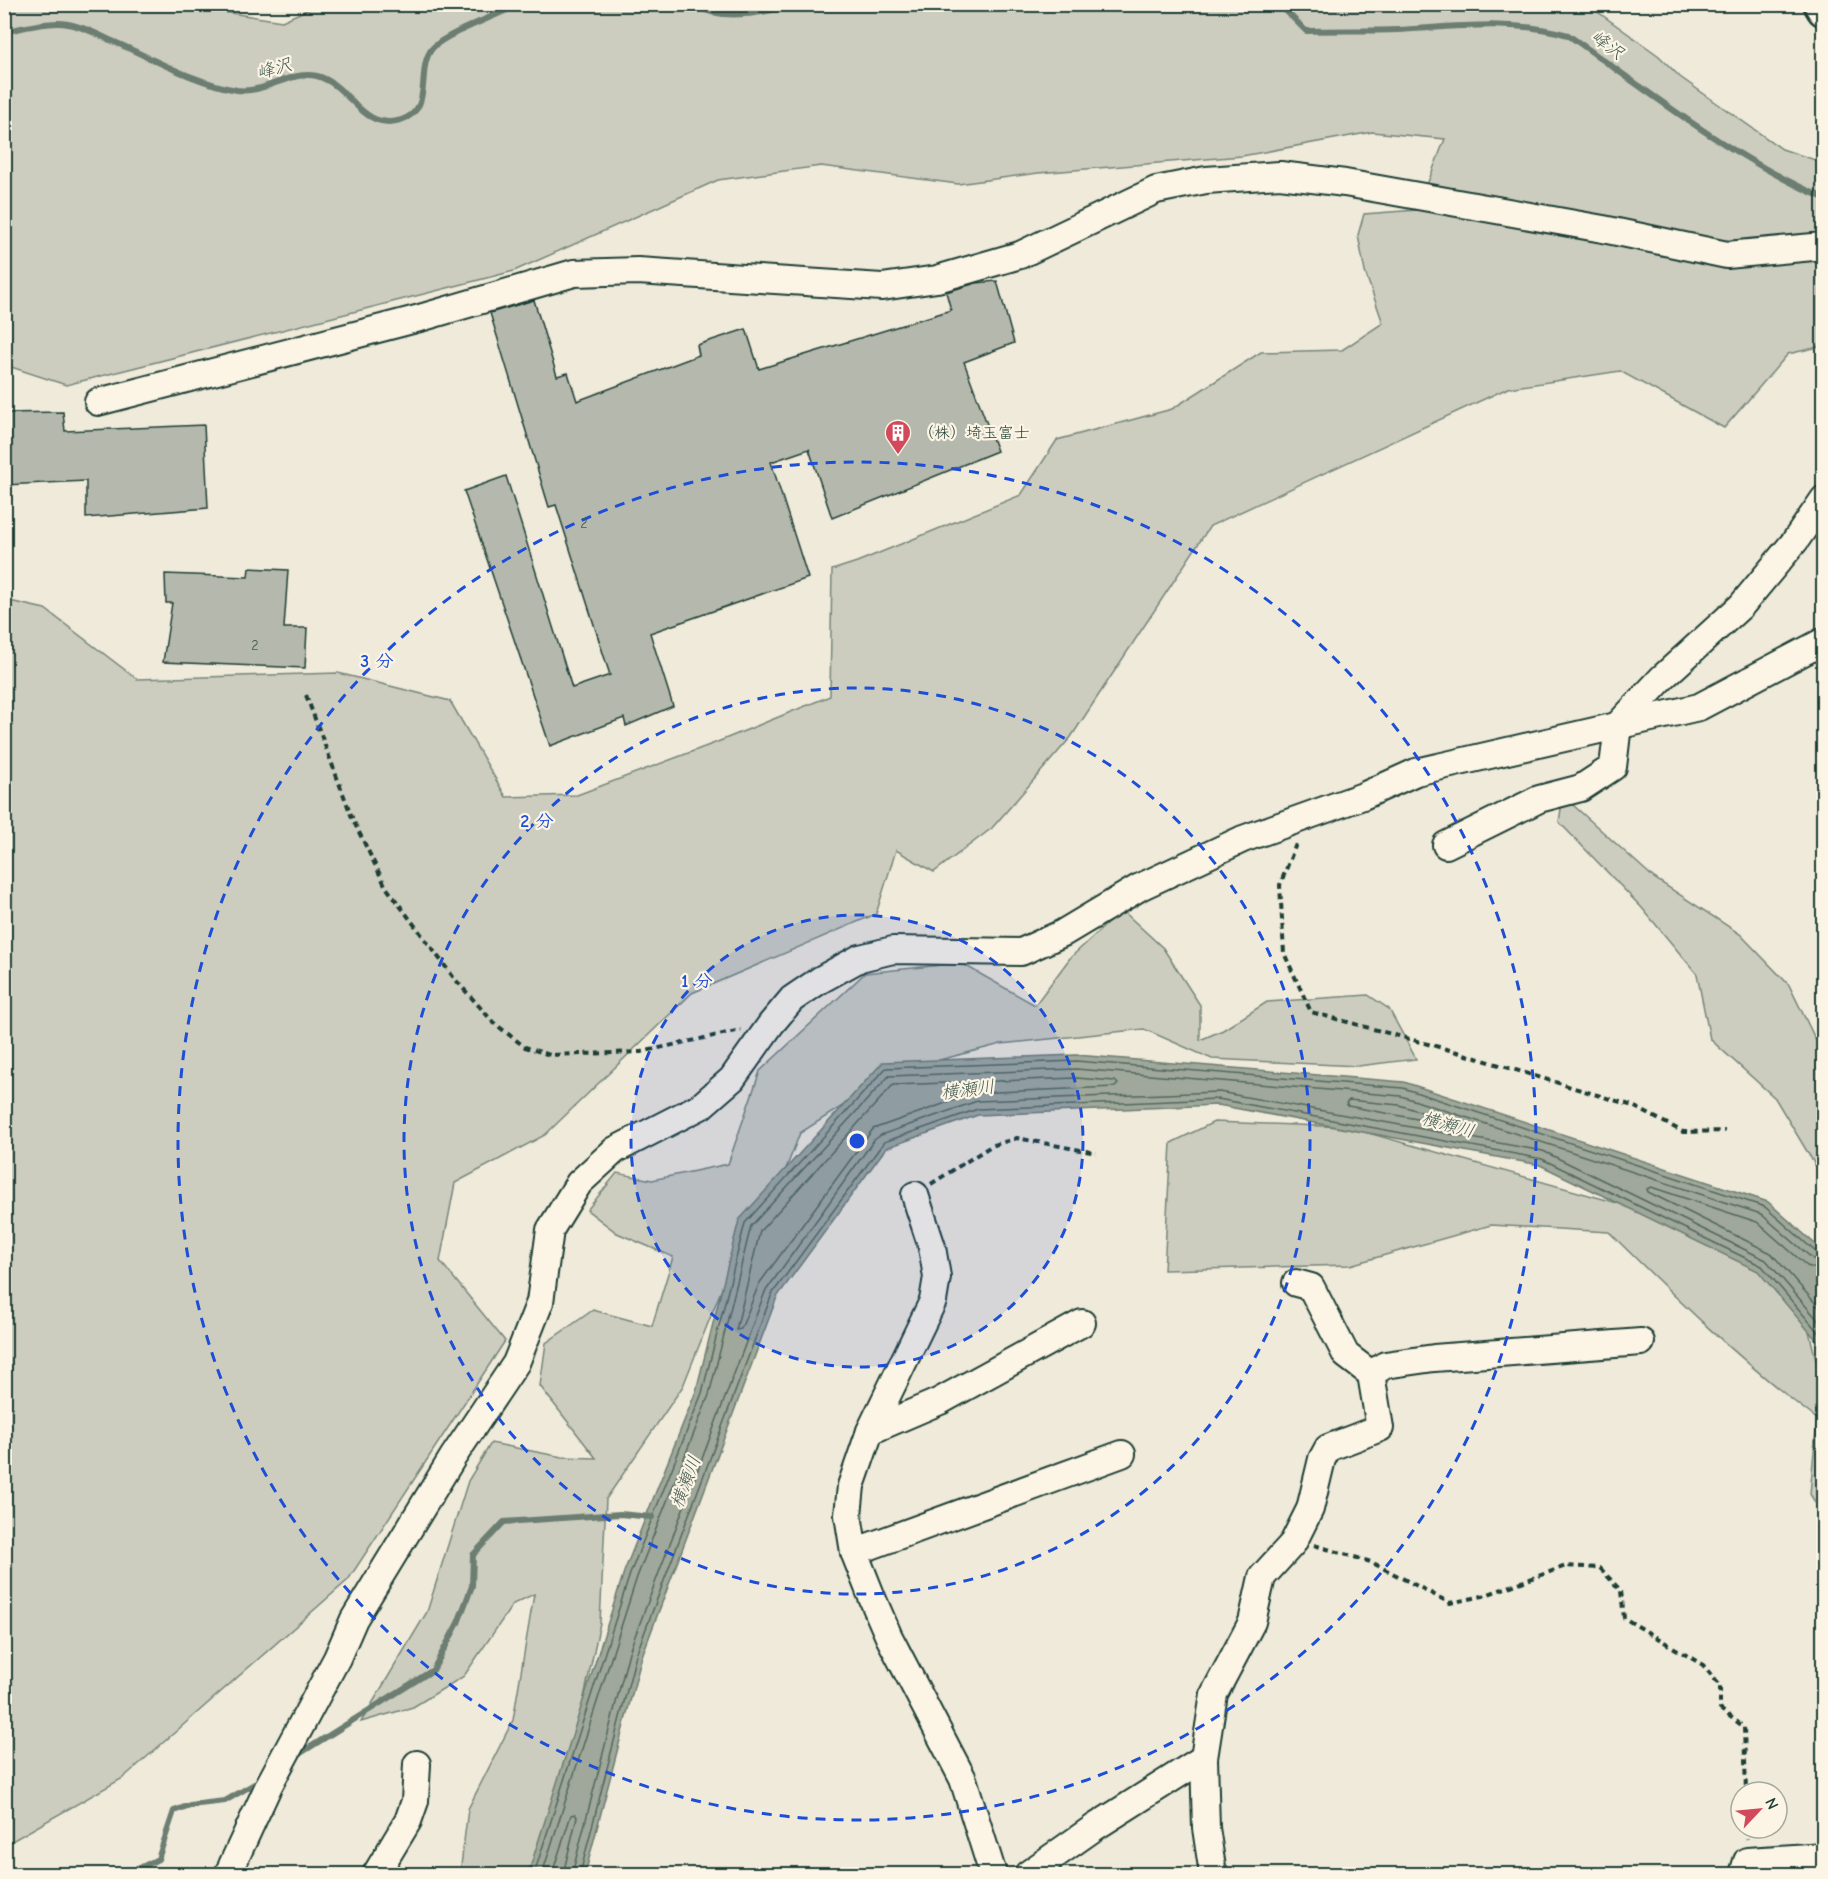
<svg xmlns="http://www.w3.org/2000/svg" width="1828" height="1879" viewBox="0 0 1828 1879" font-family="'Comic Neue','Klee One',sans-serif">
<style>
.green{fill:#cccdbf;stroke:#76857a;stroke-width:1.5}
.water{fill:#9fa89a;stroke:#6c7d71;stroke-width:1.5}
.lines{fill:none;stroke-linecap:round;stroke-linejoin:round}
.shore{stroke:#52685d;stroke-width:1.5}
.stream{stroke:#6c7d71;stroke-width:6}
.building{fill:#b5b9ad;stroke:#1f3d34;stroke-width:1.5}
.minor-casing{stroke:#1f3d34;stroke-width:30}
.major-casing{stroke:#1f3d34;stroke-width:38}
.path{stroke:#1f3d34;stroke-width:4;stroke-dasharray:6 4.5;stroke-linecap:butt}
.minor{stroke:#fcf5e5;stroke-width:26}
.major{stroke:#fcf5e5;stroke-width:33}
.ring{fill:none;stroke:#1d4ed8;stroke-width:3;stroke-dasharray:10 8}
.labels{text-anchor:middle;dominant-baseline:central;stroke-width:4.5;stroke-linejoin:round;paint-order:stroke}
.number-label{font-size:14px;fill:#445c52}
.poi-label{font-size:16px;fill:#1f3d34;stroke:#fcf5e5;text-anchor:start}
.water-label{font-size:18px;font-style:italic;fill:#455d53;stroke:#fcf5e5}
.centre{fill:#1d4ed8;stroke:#fcf5e5;stroke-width:3}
.ring-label{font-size:18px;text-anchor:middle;font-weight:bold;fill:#1d4ed8;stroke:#fcf5e5;stroke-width:4.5;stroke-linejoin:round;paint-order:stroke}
</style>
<rect width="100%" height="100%" fill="#efeada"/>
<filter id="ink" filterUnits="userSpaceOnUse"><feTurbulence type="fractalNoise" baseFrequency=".0167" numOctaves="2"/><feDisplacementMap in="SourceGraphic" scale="12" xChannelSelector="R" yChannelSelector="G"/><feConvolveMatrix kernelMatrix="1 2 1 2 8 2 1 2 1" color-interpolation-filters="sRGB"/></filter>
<g filter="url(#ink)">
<g class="green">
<path d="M171,4l111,17 38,-17 1268,1 71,51 21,21 102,72 36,12 5,-4v189l-35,8 -64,74 -104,-57 -112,17 -298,138 -139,211 -79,91 -58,44 -38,-22 -20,64 -184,79 -147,142 -90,48 -15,78 65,80 -157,239 -225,198 -118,67v-1245l40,9 92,70 201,-6 112,28 56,96 71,-2 138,-52 115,-47 2,-126 25,-8 164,-67 36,-55 115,-31 89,-57 81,-2 41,-27 -18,-51 -7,-37 6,-21 53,-4 28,-71 -73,-7 -130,24 -204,17 -80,11 -137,-18 -103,14 -204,91 -448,114 -61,-20v-360z"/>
<path d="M1563,796l91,82 86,56 49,51 34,70v123l-48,-80 -65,-59 -13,-65 -55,-66 -83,-86z"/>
<path d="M1122,910l41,38 37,57v35l23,-10 44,-28 101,-7 21,14 27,50 -58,7 -146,-7 -68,-30 -143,15 -104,27 -97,62 -31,79 -49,81 -37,93 -77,113 -6,124 -54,251h-86l8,-65 45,-89 21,-126 -21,10 -49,72 -51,31 -52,15 66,-110 41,-131 23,-38 71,14 34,1 -56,-72 6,-43 47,-33 59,16 21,-69 -56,-24 -30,-23 30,-37 35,7 76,-16 32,-93 105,-98 96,-10 74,42 35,-47z"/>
<path d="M1214,1122l133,5 327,92 127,78 22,93v125l-13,-21 7,-75c-76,-57 -141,-121 -208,-187l-118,-7 -141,40 -186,5 7,-127z"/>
</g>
<path class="water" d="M1076,1055l328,27 364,120 55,49v97l-65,-77 -218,-106 -322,-60 -240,10 -92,33 -109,149 -135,359 -57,218h-57l96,-302 72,-181 43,-171 144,-158z"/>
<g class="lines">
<g class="shore">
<path d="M1076,1078l39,3 3,3 -3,3 -141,6 -101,36 -114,155 -18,45 -5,1 24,-99 133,-146z"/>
<path d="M1349,1100l50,5 36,11 2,4 -4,2 -85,-16 -2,-3z"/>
<path d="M1824,1271l-17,-5 -50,-44 -106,-35 -4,2 1,3 123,61 53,60"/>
<path d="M534,1874l96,-300 72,-181 43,-170 141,-155 190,-7 327,27 362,119 52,46 7,2"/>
<path d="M542,1874l95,-297 72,-182 42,-169 138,-150 187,-7 325,27 360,118 52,45 11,3"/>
<path d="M552,1874l19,-59 4,-1 2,3 -14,57"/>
<path d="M572,1874l57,-222 136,-360 109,-152 7,-5 96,-34 242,-9 324,59 223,109 58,67"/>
<path d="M580,1874l56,-219 136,-361 112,-152 94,-33 240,-10 324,60 220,107 62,73"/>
</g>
<g class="stream">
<path d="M692,4c30,19 74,8 106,0"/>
<path d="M1279,4l27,27c31,-1 62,0 92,-1 56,-3 116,-11 170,5 83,58 162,122 256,163"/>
<path d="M4,32c18,-4 36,-9 54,-9 17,0 37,10 52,17 40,17 84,43 127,50 29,4 53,-20 80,-14 34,9 44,56 84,44 33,-10 15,-49 30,-70 10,-15 70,-36 89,-46"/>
<path d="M296,1756l137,-86 25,-47 14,-37 1,-31 31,-33 116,-8 32,3"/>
<path d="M128,1874l30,-15 16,-48 16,-6 35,-4 36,-21"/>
</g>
</g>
<g class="building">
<path d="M997,281l17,62 -50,19 33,89 -165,67 -23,-69 -38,13 37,116 -158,55 23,73 -47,20 -2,-8 -74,28 -86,-255 42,-15 66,212 38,-13 -54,-170 -7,2 -59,-194 44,-13 23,76 11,-3 9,28 122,-46 -2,-10 49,-16 13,40 192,-59 -5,-18 30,-9z"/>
<path d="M63,412l2,19 139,-6 4,83 -122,10v-37l-82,4v-72z"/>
<path d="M249,568l39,2 -4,58h23l-2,40 -142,-6 9,-59h-6l-1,-29 83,3z"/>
</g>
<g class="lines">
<defs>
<g id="minor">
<path d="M98,402l322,-84 154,-45 64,-2 244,16 55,-8 83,-24 136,-65 50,-10 74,-5 65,8 258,46 124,26 97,-9"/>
<path d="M1446,845l93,-46 42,-11 32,-21 5,-42 45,-48 78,-71 54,-65 29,-42"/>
<path d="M915,1195l17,52 5,30 -4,24 -63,130 -19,55 -3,29 6,37 19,48 16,37 74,142 30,95"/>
<path d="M1371,1374l14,-9 49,-7 207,-16"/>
<path d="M870,1431l70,-30 142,-78"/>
<path d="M854,1552l268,-98"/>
<path d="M228,1874l41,-89 68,-127 17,-39 99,-162 63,-94 24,-61 10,-72 29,-47 36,-33 86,-44 31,-27 39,-55 21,-25 28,-19 40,-22 33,-8 128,2 42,-19 77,-46 103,-48 120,-43 53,-24 283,-65 125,-66"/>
<path d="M376,1874l32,-53 7,-20 2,-37"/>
<path d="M1028,1874l67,-47 109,-69"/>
<path d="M1213,1874l-7,-46 -2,-70 10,-64 38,-72 10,-45 31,-34 17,-34 12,-50 6,-11 52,-20 -9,-54 -25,-19 -35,-68 -15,-4"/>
<path d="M1743,1874l4,-13 77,-5"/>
</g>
<path id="major" d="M1821,4l3,5"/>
</defs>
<use href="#minor" class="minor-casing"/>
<use href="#major" class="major-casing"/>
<g class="path">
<path d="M306,695l47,125 33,67 68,91 40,45 31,24 25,8 91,-3 100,-22"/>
<path d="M1296,844l-16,41 4,68 27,59 146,40 176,54 50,26 42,-1"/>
<path d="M931,1184l60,-38 26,-8 79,15"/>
<path d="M1314,1545l57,17 79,41 33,-7 83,-30 34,2 21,23 3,27 79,47 17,21v23l24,18 2,65"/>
<path d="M1746,1828l1,11"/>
</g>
<use href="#minor" class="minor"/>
<use href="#major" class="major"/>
</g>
</g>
<circle cx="857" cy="1141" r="226" fill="#1d4ed8" fill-opacity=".12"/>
<g class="ring">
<circle cx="857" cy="1141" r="226"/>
<circle cx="857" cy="1141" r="453"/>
<circle cx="857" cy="1141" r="679"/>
</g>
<defs>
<symbol id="building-pin" viewBox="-11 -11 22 30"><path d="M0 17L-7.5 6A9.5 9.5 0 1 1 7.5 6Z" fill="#d1495b" stroke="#fcf5e5"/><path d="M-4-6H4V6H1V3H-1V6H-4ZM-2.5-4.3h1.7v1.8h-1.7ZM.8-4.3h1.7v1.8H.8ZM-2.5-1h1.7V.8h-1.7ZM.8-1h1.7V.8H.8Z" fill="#fff"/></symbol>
</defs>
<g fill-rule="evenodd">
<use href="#building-pin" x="883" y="418" width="30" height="40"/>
</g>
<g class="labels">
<g class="number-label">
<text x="584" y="523">2</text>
<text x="255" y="645">2</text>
</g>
<g class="poi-label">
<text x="918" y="433">（株）埼玉富士</text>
</g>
<g class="water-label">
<text transform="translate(1607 45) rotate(36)">峰沢</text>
<text transform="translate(274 69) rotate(-16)">峰沢</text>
<text transform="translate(968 1090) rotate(-7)">横瀬川</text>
<text transform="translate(1448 1125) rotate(15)">横瀬川</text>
<text transform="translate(686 1482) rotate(-69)">横瀬川</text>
</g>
</g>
<circle cx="857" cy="1141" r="9" class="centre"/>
<g class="ring-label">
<text x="377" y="667">3 分</text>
<text x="537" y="827">2 分</text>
<text x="697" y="987">1 分</text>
</g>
<rect width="1828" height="1879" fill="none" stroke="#fcf5e5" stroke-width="24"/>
<rect x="12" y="12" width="1804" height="1855" fill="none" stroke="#1f3d34" stroke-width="2" filter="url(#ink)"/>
<g transform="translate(1759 1810) rotate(64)"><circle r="28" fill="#fcf5e5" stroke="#a4ab9e" stroke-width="1.5"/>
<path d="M0-4.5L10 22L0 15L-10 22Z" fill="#d1495b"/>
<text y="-9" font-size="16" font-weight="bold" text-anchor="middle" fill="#1f3d34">N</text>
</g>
</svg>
